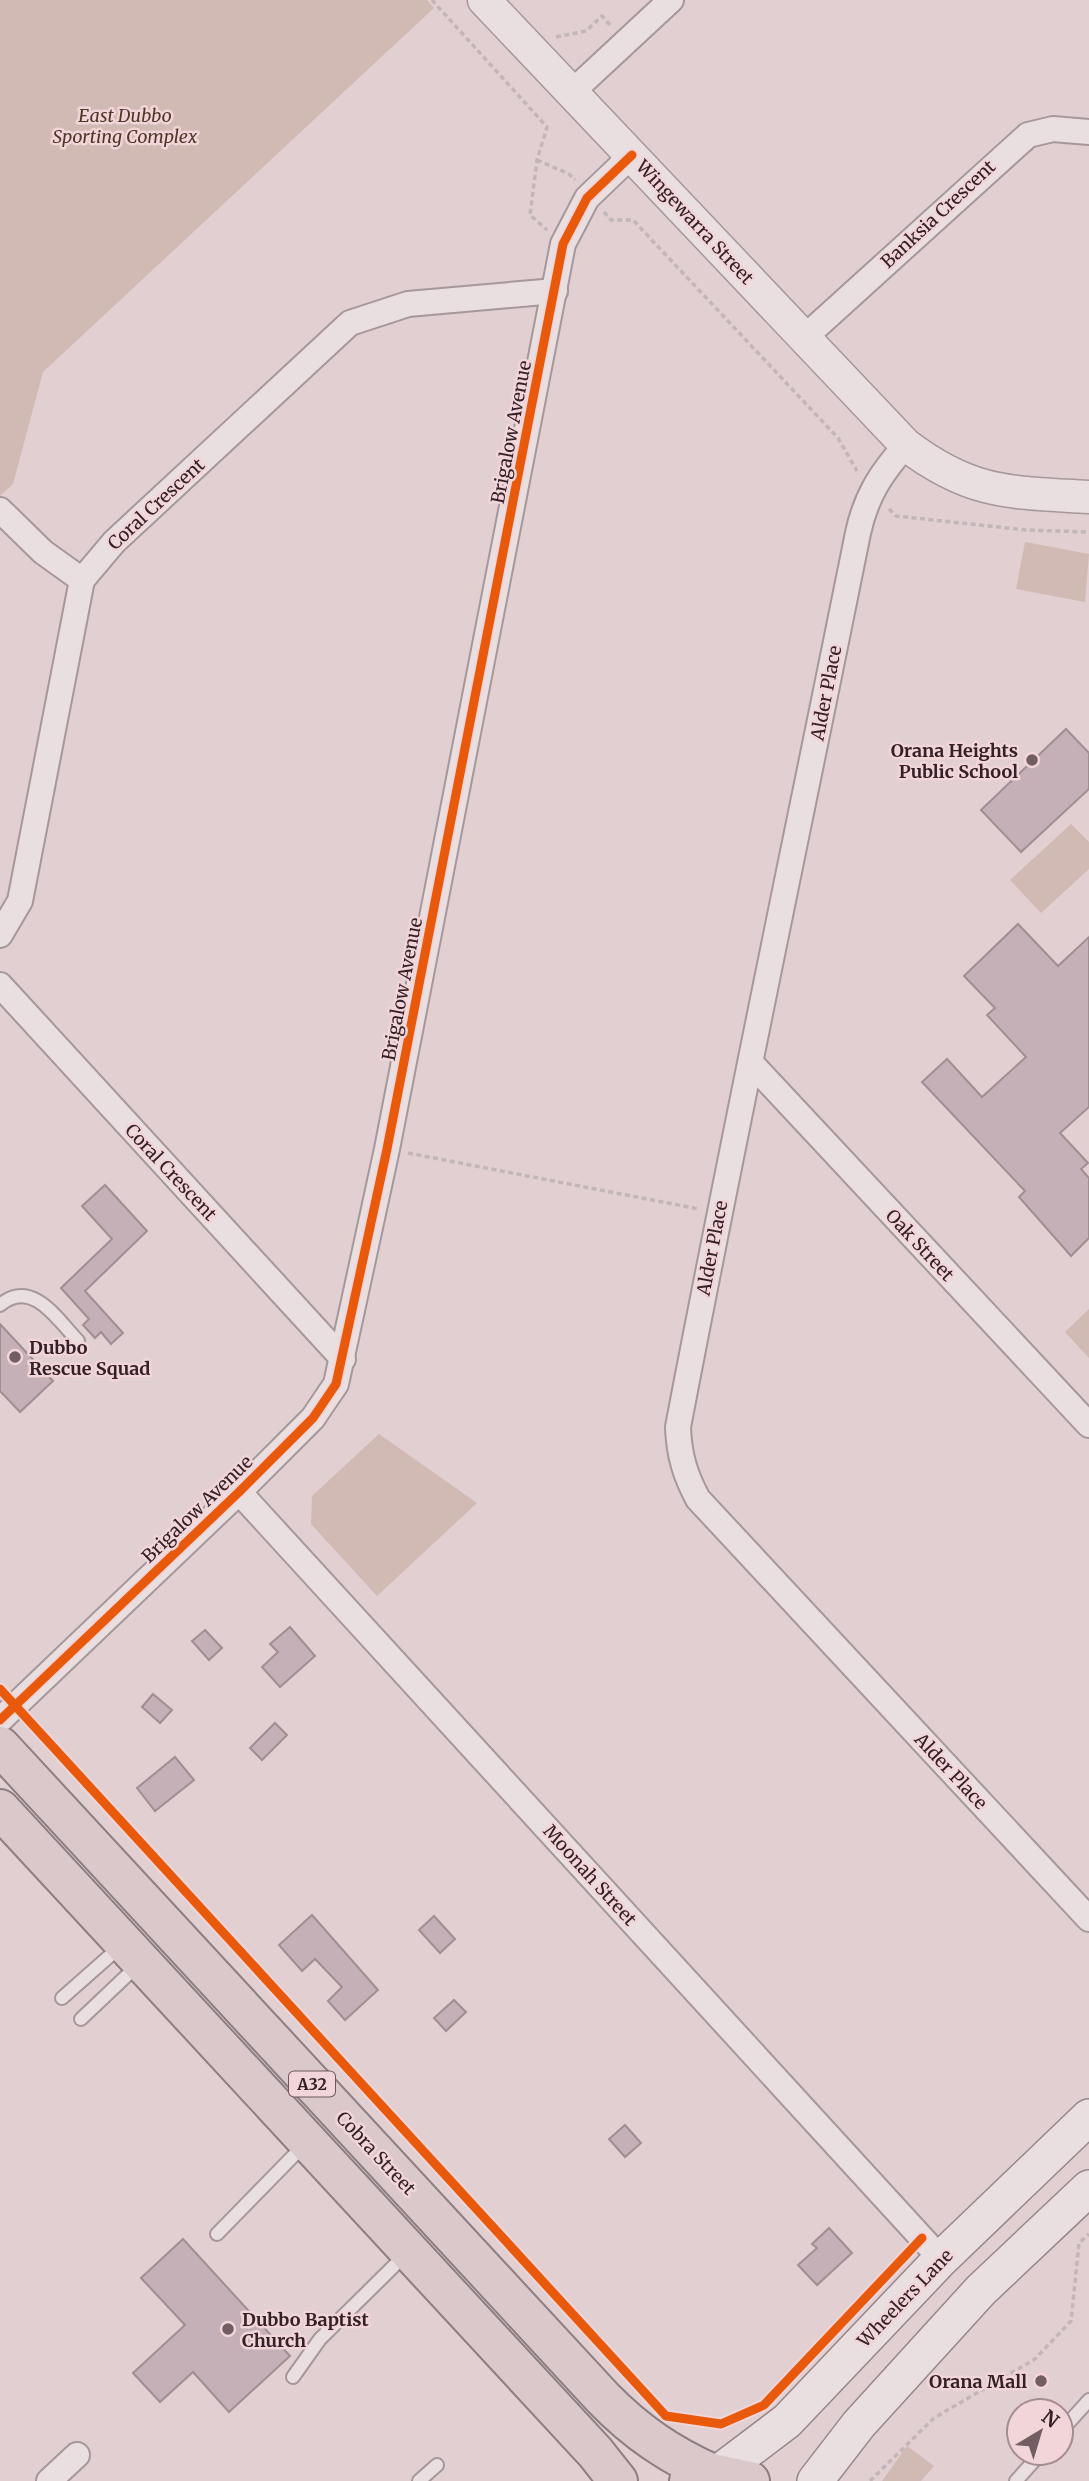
<svg xmlns="http://www.w3.org/2000/svg" width="1089" height="2481" viewBox="0 0 1089 2481" font-family="Merriweather,serif">
<style>
.green{fill:#d2bab4}
.building{fill:#c4b0b6;stroke:#a18e93;stroke-width:2}
.lines{fill:none;stroke-linecap:round;stroke-linejoin:round}
.service-casing{stroke:#a6979b;stroke-width:16}
.minor-casing{stroke:#a6979b;stroke-width:28}
.tertiary-casing{stroke:#a6979b;stroke-width:35}
.secondary-casing{stroke:#96878a;stroke-width:38}
.trunk-casing{stroke:#8c7e81;stroke-width:42}
.path{stroke:#c2b6b8;stroke-width:3.5;stroke-dasharray:5 3.5;stroke-linecap:butt}
.service{stroke:#eadfe0;stroke-width:12}
.minor{stroke:#eadfe0;stroke-width:24}
.tertiary{stroke:#eadfe0;stroke-width:32}
.secondary{stroke:#eadfe0;stroke-width:35}
.trunk{stroke:#dac8cb;stroke-width:38}
.cycleway-casing{stroke:#f1d5d8;stroke-width:13}
.cycleway{stroke:#e8590c;stroke-width:9}
.poi-dot{fill:#715d62;stroke:#f1d5d8;stroke-width:2.5}
.labels{text-anchor:middle;dominant-baseline:central;stroke-width:5;stroke-linejoin:round;paint-order:stroke}
.shield{fill:#f1d5d8;stroke:#6d565c;stroke-width:2}
.shield-label{font-size:16px;font-weight:bold;fill:#342027}
.park-label{font-size:18px;font-style:italic;fill:#4e3929;stroke:#f1d5d8}
.street-label{font-size:18px;fill:#342027;stroke:#f1d5d8}
.poi-label{font-size:18px;font-weight:bold;fill:#342027;stroke:#f1d5d8;text-anchor:end}
</style>
<rect width="100%" height="100%" fill="#e1cfd1"/>
<g class="green">
<path d="M0,0h427l7,8 -391,364 -30,112 -13,12z"/>
<path d="M1025,542l64,12 -4,48 -69,-13z"/>
<path d="M1071,824l18,18v27l-48,44 -31,-33z"/>
<path d="M1089,1309v49l-24,-26z"/>
<path d="M379,1434l98,69 -100,93 -66,-72 1,-28z"/>
<path d="M907,2446l27,20 -13,15h-39z"/>
</g>
<g class="building">
<path d="M1066,729l23,24v36l-68,63 -40,-42z"/>
<path d="M1018,924l40,42 31,-29v170l-29,26 28,30 -7,6 8,9v60l-18,18 -52,-59 6,-6 -103,-109 25,-23 35,38 44,-40 -39,-42 8,-7 -31,-32z"/>
<path d="M105,1185l42,46 -62,60 38,42 -12,11 -10,-12 -6,6 -12,-13 6,-6 -28,-31 51,-49 -30,-33z"/>
<path d="M0,1324l53,57 -33,31 -20,-21z"/>
<path d="M290,1627l25,29 -35,31 -18,-20 16,-15 -8,-8z"/>
<path d="M205,1630l17,18 -13,12 -17,-19z"/>
<path d="M153,1694l19,16 -12,13 -18,-16z"/>
<path d="M275,1723l12,12 -25,25 -12,-12z"/>
<path d="M175,1757l19,23 -39,31 -18,-23z"/>
<path d="M312,1915l66,75 -33,30 -17,-19 14,-14 -27,-28 -13,12 -23,-26z"/>
<path d="M434,1916l21,23 -15,14 -21,-23z"/>
<path d="M454,2000l12,12 -20,19 -12,-13z"/>
<path d="M625,2125l16,18 -16,14 -16,-18z"/>
<path d="M829,2228l23,25 -35,32 -19,-20 19,-17 -5,-4z"/>
<path d="M183,2239l107,117 -61,56 -36,-40 -33,30 -27,-29 52,-48 -44,-47z"/>
</g>
<g class="lines">
<defs>
<g id="service">
<path d="M0,1305c32,-27 57,14 78,36"/>
<path d="M62,1998l60,-53"/>
<path d="M81,2019l57,-54"/>
<path d="M217,2234l88,-90"/>
<path d="M293,2377l27,-38 86,-85"/>
<path d="M1061,2431l28,-31"/>
<path d="M419,2481l18,-16"/>
<path d="M1016,2481l25,-28"/>
</g>
<g id="minor">
<path d="M572,92l99,-92"/>
<path d="M805,337l223,-202 25,-6 36,3"/>
<path d="M906,445c-25,28 -40,51 -48,88 -60,298 -123,595 -180,894 1,28 7,48 20,72l391,420"/>
<path d="M0,510l43,42 39,28"/>
<path d="M0,935l20,-34 62,-321 32,-38 236,-219 58,-19 147,-13"/>
<path d="M0,985l343,374"/>
<path d="M752,1064l337,361"/>
<path d="M239,1492l702,767"/>
<path d="M0,1720l239,-228 74,-74 23,-34 51,-235 176,-905 24,-46 45,-43"/>
<path d="M49,2481l28,-26"/>
</g>
<path id="tertiary" d="M484,0l422,445c66,50 104,47 183,52"/>
<g id="secondary">
<path d="M717,2474l70,-53 154,-162 148,-142"/>
<path d="M815,2481l44,-57 122,-134 108,-102"/>
</g>
<g id="trunk">
<path d="M0,1746l603,652c33,34 67,57 110,76"/>
<path d="M0,1809l595,643 23,29"/>
<path d="M689,2481l28,-7 33,7"/>
</g>
</defs>
<use href="#service" class="service-casing"/>
<use href="#minor" class="minor-casing"/>
<use href="#tertiary" class="tertiary-casing"/>
<use href="#secondary" class="secondary-casing"/>
<use href="#trunk" class="trunk-casing"/>
<g class="path">
<path d="M432,0l115,127 -10,33 -7,55 17,15"/>
<path d="M556,37l30,-6 16,-15 8,9"/>
<path d="M537,160l32,14 6,6"/>
<path d="M604,212l7,8h22l205,218 19,33"/>
<path d="M889,509l7,7 130,14 63,2"/>
<path d="M408,1153l291,56"/>
<path d="M870,2481l64,-63 101,-59 36,-38 8,-78 10,-9"/>
</g>
<use href="#service" class="service"/>
<use href="#minor" class="minor"/>
<use href="#tertiary" class="tertiary"/>
<use href="#secondary" class="secondary"/>
<use href="#trunk" class="trunk"/>
<defs>
<g id="cycleway">
<path d="M0,1689l666,727 55,8 43,-19 158,-167"/>
<path d="M0,1720l239,-228 74,-74 23,-34 51,-235 176,-905 24,-46 45,-43"/>
</g>
</defs>
<use href="#cycleway" class="cycleway-casing"/>
<use href="#cycleway" class="cycleway"/>
</g>
<g class="poi-dot">
<circle cx="1032" cy="760" r="7"/>
<circle cx="15" cy="1357" r="7"/>
<circle cx="228" cy="2329" r="7"/>
<circle cx="1041" cy="2381" r="7"/>
</g>
<g class="labels">
<rect class="shield" x="289" y="2071.5" width="46" height="25" rx="5"/>
<g class="shield-label">
<text x="312" y="2084">A32</text>
</g>
<g class="park-label">
<text x="125" y="115">East Dubbo<tspan x="125" dy="21">Sporting Complex</tspan></text>
</g>
<g class="street-label">
<text transform="translate(938 214) rotate(-43)">Banksia Crescent</text>
<text transform="translate(695 222) rotate(47)">Wingewarra Street</text>
<text transform="translate(511 432) rotate(-79)">Brigalow Avenue</text>
<text transform="translate(156 504) rotate(-43)">Coral Crescent</text>
<text transform="translate(826 693) rotate(-79)">Alder Place</text>
<text transform="translate(402 989) rotate(-79)">Brigalow Avenue</text>
<text transform="translate(171 1172) rotate(47)">Coral Crescent</text>
<text transform="translate(920 1245) rotate(47)">Oak Street</text>
<text transform="translate(712 1248) rotate(-79)">Alder Place</text>
<text transform="translate(197 1509) rotate(-44)">Brigalow Avenue</text>
<text transform="translate(951 1771) rotate(47)">Alder Place</text>
<text transform="translate(590 1875) rotate(48)">Moonah Street</text>
<text transform="translate(376 2153) rotate(47)">Cobra Street</text>
<text transform="translate(905 2298) rotate(-46)">Wheelers Lane</text>
</g>
<g class="poi-label">
<text x="1018" y="750">Orana Heights<tspan x="1018" dy="21">Public School</tspan></text>
<text x="29" y="1347" text-anchor="start">Dubbo<tspan x="29" dy="21">Rescue Squad</tspan></text>
<text x="242" y="2319" text-anchor="start">Dubbo Baptist<tspan x="242" dy="21">Church</tspan></text>
<text x="1027" y="2381">Orana Mall</text>
</g>
</g>
<g transform="translate(1040 2432) rotate(38)"><circle r="33" fill="#f1d5d8" stroke="#a58d91" stroke-width="2"/>
<path d="M0-5L12 26L0 18L-12 26Z" fill="#715d62"/>
<text y="-10" font-size="19" font-weight="bold" text-anchor="middle" fill="#342027">N</text>
</g>
</svg>
